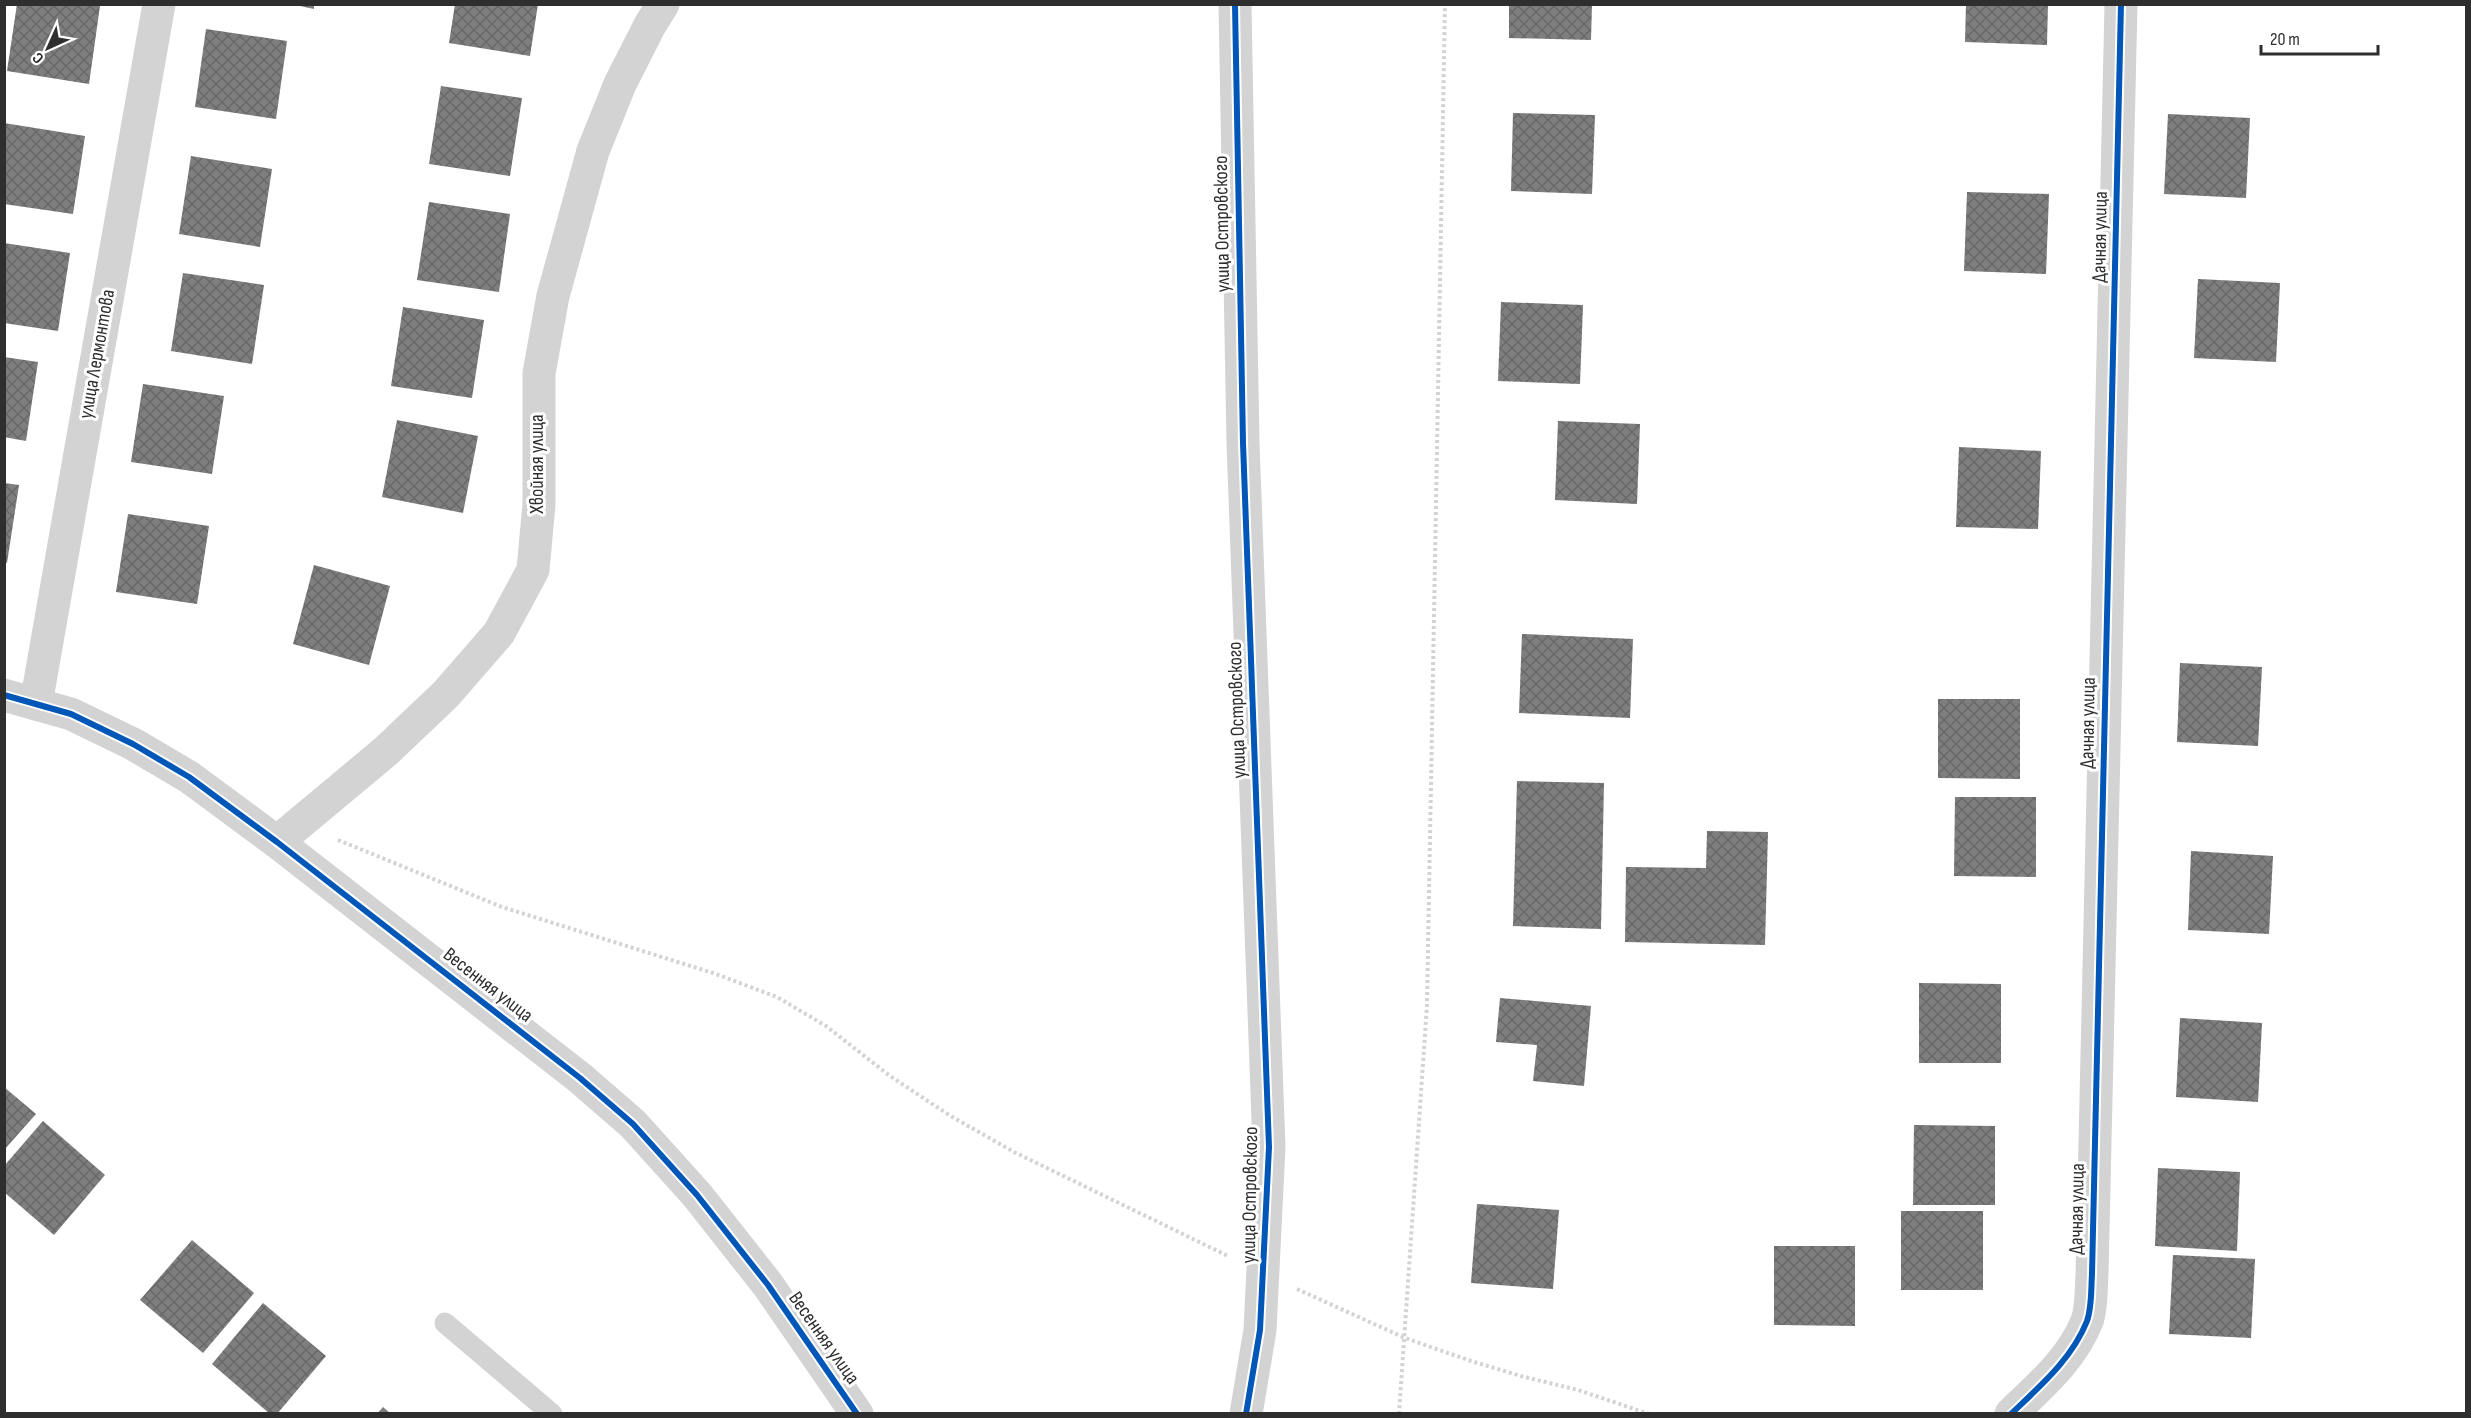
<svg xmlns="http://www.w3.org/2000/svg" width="2471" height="1418" viewBox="0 0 2471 1418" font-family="'Sofia Sans Condensed',sans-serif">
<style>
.building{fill:url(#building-cross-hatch)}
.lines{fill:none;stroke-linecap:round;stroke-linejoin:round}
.path{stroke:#d3d3d3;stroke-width:4;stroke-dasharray:3 3;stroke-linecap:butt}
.service{stroke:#d3d3d3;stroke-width:21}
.minor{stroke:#d3d3d3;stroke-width:33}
.tertiary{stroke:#d3d3d3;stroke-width:33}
.cycleway-casing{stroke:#fff;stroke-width:10}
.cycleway{stroke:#0057b8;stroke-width:6}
.labels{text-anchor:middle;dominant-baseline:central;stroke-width:6;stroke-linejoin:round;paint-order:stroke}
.street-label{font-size:20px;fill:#2e2e2e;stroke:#fff}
</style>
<defs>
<pattern id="building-cross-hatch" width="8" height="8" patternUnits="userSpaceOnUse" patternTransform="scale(1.5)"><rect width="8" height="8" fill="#7e7e7e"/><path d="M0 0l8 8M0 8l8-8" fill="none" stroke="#686868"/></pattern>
</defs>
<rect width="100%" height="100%" fill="#fff"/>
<g class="building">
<path d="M17,4l83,2 -11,78 -82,-13z"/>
<path d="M291,4h23v5z"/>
<path d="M455,4h83l-8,52 -81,-13z"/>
<path d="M1966,4h82l-1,41 -82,-3z"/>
<path d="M1509,5h83l-1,35 -82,-2z"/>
<path d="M206,29l81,12 -11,78 -81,-12z"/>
<path d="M441,86l81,12 -12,78 -81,-12z"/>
<path d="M1513,113l82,2 -3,79 -81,-3z"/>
<path d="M2168,114l82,4 -4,80 -82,-4z"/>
<path d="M4,123l81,13 -12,78 -69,-10z"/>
<path d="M191,156l81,13 -12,78 -81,-13z"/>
<path d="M1967,192l82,2 -3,80 -82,-3z"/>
<path d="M429,202l81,12 -11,78 -82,-12z"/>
<path d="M4,243l66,10 -12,78 -54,-8z"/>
<path d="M183,273l81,12 -12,79 -81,-13z"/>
<path d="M2198,279l82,4 -4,79 -82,-4z"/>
<path d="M1501,302l82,3 -3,79 -82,-3z"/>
<path d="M403,307l81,13 -12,78 -81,-12z"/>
<path d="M4,357l34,5 -12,79 -22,-4z"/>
<path d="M143,384l81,12 -12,78 -81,-12z"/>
<path d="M397,420l81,16 -15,77 -81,-16z"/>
<path d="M1558,421l82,3 -3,80 -82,-4z"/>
<path d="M1959,447l82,4 -3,78 -82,-2z"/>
<path d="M4,483l15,2 -12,78h-3z"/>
<path d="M128,514l81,12 -12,78 -81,-12z"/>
<path d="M314,565l76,21 -21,79 -76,-21z"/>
<path d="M1522,634l111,5 -3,79 -111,-5z"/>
<path d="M2180,663l82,4 -4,79 -81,-4z"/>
<path d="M1938,699h82v80l-82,-1z"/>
<path d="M1517,781l87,2 -3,146 -88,-3z"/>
<path d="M1955,797h81v80l-82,-1z"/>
<path d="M1707,831l61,1 -3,113 -140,-3 1,-75 80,1z"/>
<path d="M2191,851l82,5 -4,78 -81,-4z"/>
<path d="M1919,983l82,1v79h-82z"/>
<path d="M1500,998l91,8 -7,80 -51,-5 4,-36 -41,-3z"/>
<path d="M2180,1018l82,5 -4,79 -82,-5z"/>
<path d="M4,1087l32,27 -32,36z"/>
<path d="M43,1121l62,54 -51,60 -50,-43v-26z"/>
<path d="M1914,1125l81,1v79h-82z"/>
<path d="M2158,1168l82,4 -3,79 -82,-5z"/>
<path d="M1477,1204l82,6 -6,79 -82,-6z"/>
<rect x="1901" y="1211" width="82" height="79"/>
<path d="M192,1240l62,53 -51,60 -63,-53z"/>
<path d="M1774,1246h81v80l-81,-1z"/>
<path d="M2173,1255l82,4 -4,79 -82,-4z"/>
<path d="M263,1303l63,53 -49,58h-7l-58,-50z"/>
<path d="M383,1407l8,7h-14z"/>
</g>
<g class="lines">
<g class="path">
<path d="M338,840l164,67 211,66 64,24 49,29 64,50 59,39 65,37 214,104"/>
<path d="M1297,1289l108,49 66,23 50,15 57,14 71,24"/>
<path d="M1399,1414l28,-409 18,-1001"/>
</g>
<path class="service" d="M445,1323l107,91"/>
<g class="minor">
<path d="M4,695l67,19 62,30 56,33 88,65 303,236 53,46 64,71 71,90 89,129"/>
<path d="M36,704l123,-700"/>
<path d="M277,842l109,-91 60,-57 53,-61 34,-63 6,-66v-131l14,-77 40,-145 27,-67 30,-59 13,-21"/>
<path d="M2011,1414c29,-28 61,-55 76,-93 5,-14 4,-32 5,-47l29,-1270"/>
</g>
<path class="tertiary" d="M1235,4l8,439 26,704 -9,183 -14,84"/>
<defs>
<g id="cycleway">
<path d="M1235,4l8,439 26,704 -9,183 -14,84"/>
<path d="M4,695l67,19 62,30 56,33 88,65 303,236 53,46 64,71 71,90 89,129"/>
<path d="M2011,1414c29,-28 61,-55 76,-93 5,-14 4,-32 5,-47l29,-1270"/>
</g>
</defs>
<use href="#cycleway" class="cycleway-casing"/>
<use href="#cycleway" class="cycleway"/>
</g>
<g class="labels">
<g class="street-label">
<text transform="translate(1222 224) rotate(-91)">улица Островского</text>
<text transform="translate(2100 237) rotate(-89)">Дачная улица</text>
<text transform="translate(97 354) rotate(-80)">улица Лермонтова</text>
<text transform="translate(537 464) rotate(-90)">Хвойная улица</text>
<text transform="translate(1237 710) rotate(-92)">улица Островского</text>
<text transform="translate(2088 723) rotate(-89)">Дачная улица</text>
<text transform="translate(488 985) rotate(38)">Весенняя улица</text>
<text transform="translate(1250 1195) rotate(-89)">улица Островского</text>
<text transform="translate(2077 1209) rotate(-89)">Дачная улица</text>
<text transform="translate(824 1338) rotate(55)">Весенняя улица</text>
</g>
</g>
<rect width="2471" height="1418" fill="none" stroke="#2e2e2e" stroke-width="12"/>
<g transform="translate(48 48) rotate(225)" stroke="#ffffff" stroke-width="4.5" paint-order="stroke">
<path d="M0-4.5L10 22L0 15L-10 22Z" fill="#2e2e2e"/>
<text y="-9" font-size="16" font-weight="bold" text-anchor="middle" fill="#2e2e2e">С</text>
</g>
<path d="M2261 45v9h117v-9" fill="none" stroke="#2e2e2e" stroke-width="3"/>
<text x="2270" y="45" font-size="18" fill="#2e2e2e" stroke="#ffffff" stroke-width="4.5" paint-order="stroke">20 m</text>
</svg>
